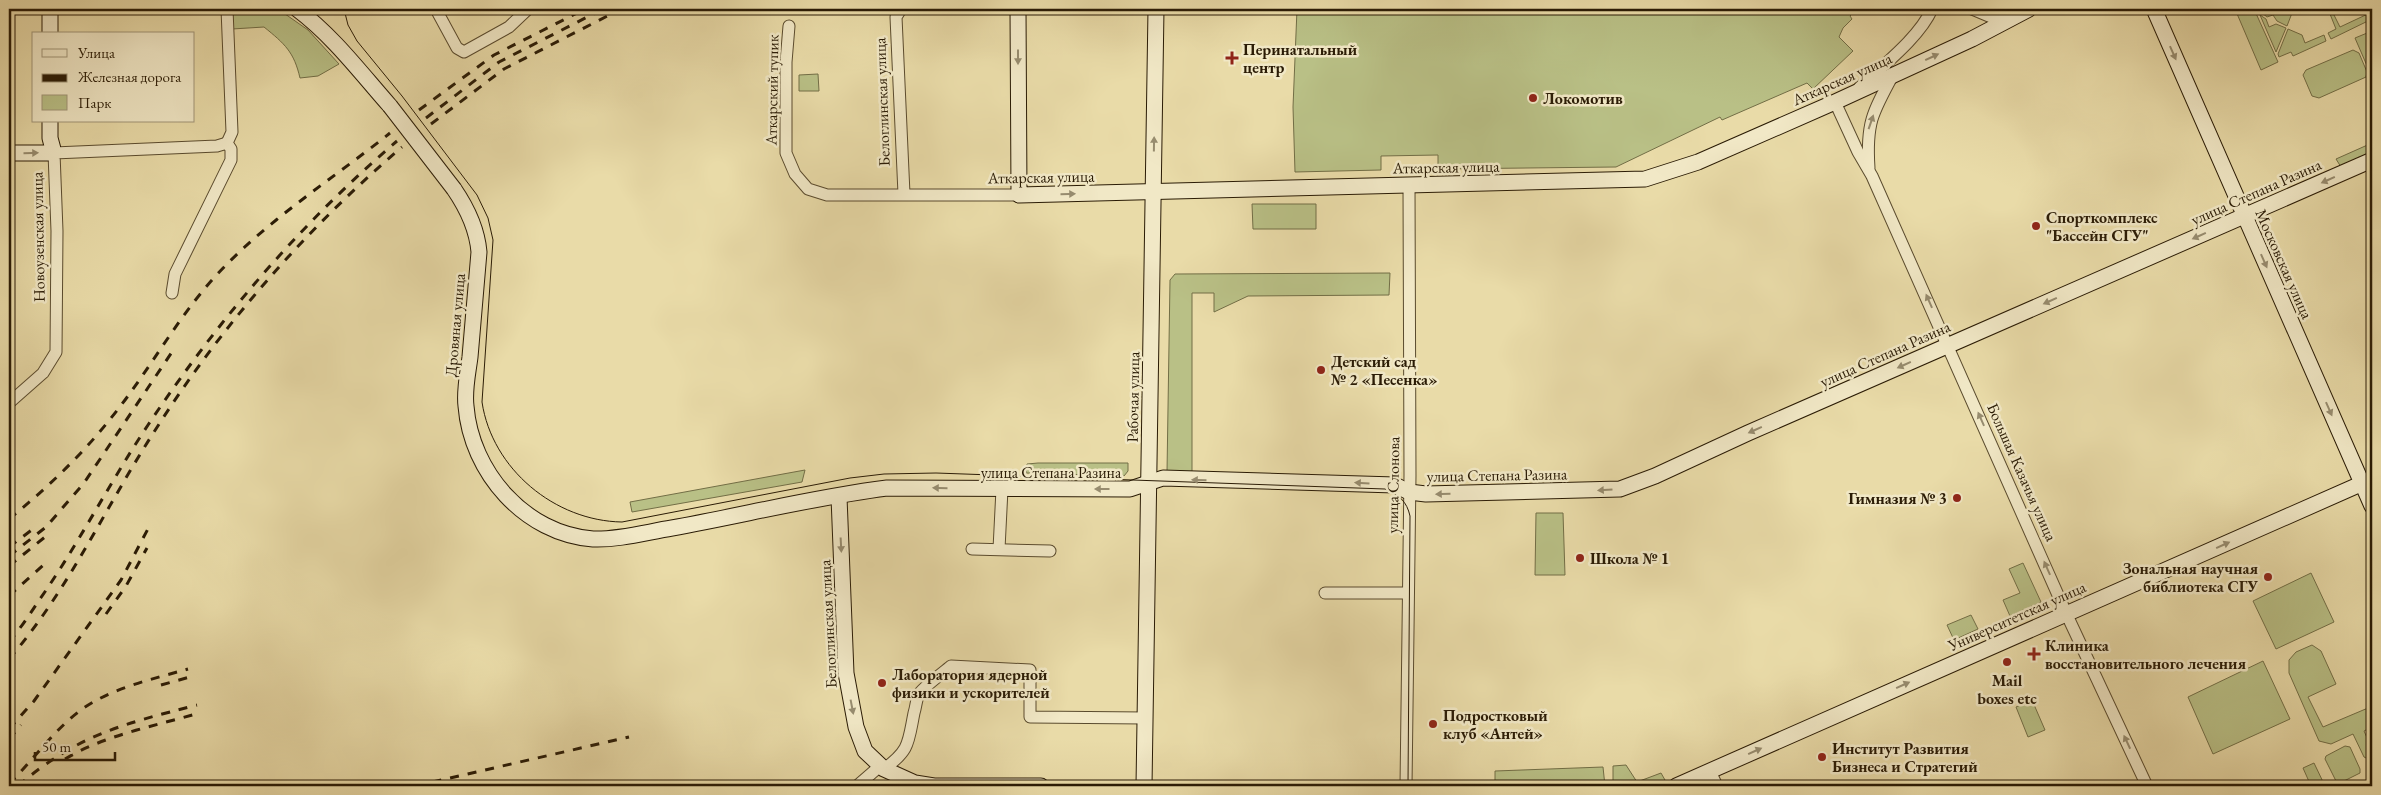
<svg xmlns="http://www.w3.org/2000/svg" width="2381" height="795" viewBox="0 0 2381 795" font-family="'EB Garamond',serif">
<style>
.green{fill:#b9c086;stroke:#726e46}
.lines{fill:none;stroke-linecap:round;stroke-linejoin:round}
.street-casing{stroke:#5a4b2e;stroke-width:13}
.secondary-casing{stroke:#2a1b05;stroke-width:17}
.street{stroke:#f1e8c6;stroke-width:11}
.secondary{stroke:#f1e8c6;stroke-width:15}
.tram{stroke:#2a1b05;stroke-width:1}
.rail{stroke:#2a1b05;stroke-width:3;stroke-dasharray:9 9;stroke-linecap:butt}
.secondary-bridge-casing{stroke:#2a1b05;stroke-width:17;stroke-linecap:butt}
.secondary-bridge{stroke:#f1e8c6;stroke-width:15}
.oneway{fill:#978c6f}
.poi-dot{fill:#8f2418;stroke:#f1e8c6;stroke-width:2}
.labels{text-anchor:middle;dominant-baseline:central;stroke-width:5;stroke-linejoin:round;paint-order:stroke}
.poi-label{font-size:16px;font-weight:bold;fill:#2a1b05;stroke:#f1e8c6;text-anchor:start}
.street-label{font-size:16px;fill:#2a1b05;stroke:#f1e8c6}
</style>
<rect width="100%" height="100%" fill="#e9dba8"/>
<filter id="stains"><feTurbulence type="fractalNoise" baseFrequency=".004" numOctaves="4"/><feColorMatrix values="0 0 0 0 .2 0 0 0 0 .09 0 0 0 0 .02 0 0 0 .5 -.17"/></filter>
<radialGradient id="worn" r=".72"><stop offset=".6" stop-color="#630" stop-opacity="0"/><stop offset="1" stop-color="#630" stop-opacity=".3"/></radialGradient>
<g class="green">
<path d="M231,9h47l30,21 31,34 -21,12 -18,2c-6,-26 -15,-34 -36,-51l-32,2z"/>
<path d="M1297,9h560l-7,7 2,3 -9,9 -4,9 14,14 -40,38 -6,-6 -85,37 -2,-3 -104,50 -178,2v-14l-57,1v14l-86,2 -2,-65z"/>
<path d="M2235,9h19l24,53 -17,8z"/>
<path d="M2257,9h34l1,4 -5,13 -10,-5 -4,-6 -6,2z"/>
<path d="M2372,12v7l-41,20 -3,-6 8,-4 -6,-15 3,-1 7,14z"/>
<path d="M2260,15l6,4 3,8 7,-3 10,4 -10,24z"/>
<path d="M2288,29l14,6 3,8 19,-8 2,6 -33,15 -2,-4 -12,5 -1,-3z"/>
<path d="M2372,31v43l-1,1 -16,-37z"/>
<path d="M2353,50l6,3 8,19 -1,5 -47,21 -7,-2 -9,-21 3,-5z"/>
<path d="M818,74l1,17h-20v-16z"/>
<path d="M2372,143v11l-31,13 -5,-8z"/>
<path d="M1252,204h64v25h-63z"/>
<path d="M1390,273l-1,22 -141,1 -34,16v-19h-22v182l-25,-3 3,-192 5,-6z"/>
<path d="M1038,463h90v8l-4,5 -98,-3 1,-9z"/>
<path d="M805,470l-3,12 -170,30 -2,-10z"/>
<path d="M1536,513h27l2,62h-30z"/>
<path d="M2023,563l18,39 -31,14 -7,-16 17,-7 -11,-24z"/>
<path d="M2311,573l23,49 -58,27 -23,-48z"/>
<path d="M1971,615l7,14 -24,11 -7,-15z"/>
<path d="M2312,645l9,6 15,33 -28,13 15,30 45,-19 4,10v9l-8,4 8,18v12l-8,-4 -11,-23 -22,10 -12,-3 -30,-68v-13l7,-8z"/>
<path d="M2263,661l27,58 -77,35 -25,-57z"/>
<path d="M2032,700l13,30 -17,7 -12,-30z"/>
<path d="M2345,746l5,1 10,22v4l-18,9 -6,-1 -11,-22 1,-3z"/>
<path d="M2314,763l11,23h-14l-8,-18z"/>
<path d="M1626,765l11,17 24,-9 4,7 -14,6h-38v-20z"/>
<path d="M1603,767l2,19h-110v-15z"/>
</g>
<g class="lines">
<defs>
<g id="street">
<path d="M438,9v4l19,35 7,4 45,-25 19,-18"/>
<path d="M901,9l-5,8 8,177"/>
<path d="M1972,9l19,8 24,-4"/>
<path d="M789,26l-3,36v91l9,21 13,15 19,6h192"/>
<path d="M1859,88c23,-22 60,-50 73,-79"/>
<path d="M1835,102l23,50 14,24 194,437 81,173"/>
<path d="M1869,168c-3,-44 3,-55 24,-93"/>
<path d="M172,293l3,-19 56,-114v-11l-4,-6 5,-11 -5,-123"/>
<path d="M9,403l34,-30 13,-21 1,-121 -3,-78 163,-7 10,-3"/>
<path d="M972,549l78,2"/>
<path d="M999,549l3,-60"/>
<path d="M1325,593h83"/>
<path d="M884,769c26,-19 24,-26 30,-56 2,-6 2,-13 5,-19 3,-6 25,-22 32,-28l79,4v47l115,1"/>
<path d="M1710,771l7,15"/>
<path d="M857,786l23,-20"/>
<path d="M1406,786l4,-311 -1,-290"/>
</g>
<g id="secondary">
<path d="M50,9v25"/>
<path d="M297,9c36,27 63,63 93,97"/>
<path d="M1018,9l1,186 626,-16 53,-17 137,-60 137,-63 57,-30"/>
<path d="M2154,9l218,497"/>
<path d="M9,153h45l-4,-15v-17"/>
<path d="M454,189c13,19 23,39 25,63 -3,35 -6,70 -9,105 -2,16 -6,33 -4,49 5,66 59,128 127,133 26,1 54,-7 79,-11 72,-13 143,-31 215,-40l243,1 33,-11 232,7 14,7 17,2 194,-5 35,-13 93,-43 624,-273"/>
<path d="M839,497l7,176 10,54 9,24 19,18 31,14 19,3h107"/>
<path d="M1144,786l12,-777"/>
<path d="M1676,786l696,-307"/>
</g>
</defs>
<use href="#street" class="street-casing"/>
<use href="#secondary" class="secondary-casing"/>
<use href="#street" class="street"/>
<use href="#secondary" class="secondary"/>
<path class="tram" d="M344,9l4,16 9,16 45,55 75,99 11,23 5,22 -11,162c10,67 73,119 140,120l228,-44 34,-4 52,-1 449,16c14,5 22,13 25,27l-2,270"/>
<g class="rail">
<path d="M419,110l75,-55 91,-46"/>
<path d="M426,118l73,-56 104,-53"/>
<path d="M431,124l73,-55 117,-60"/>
<path d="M9,519c37,-30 72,-63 102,-101 36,-44 63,-95 101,-138 52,-58 118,-99 178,-147"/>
<path d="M9,547l28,-21"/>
<path d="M9,556l37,-29 38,-44 90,-134"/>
<path d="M9,566l41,-33"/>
<path d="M9,596l40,-36"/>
<path d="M106,614l20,-28 21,-38"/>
<path d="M9,642c11,-13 21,-28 31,-43 39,-56 70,-117 108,-174 70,-105 152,-201 249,-284"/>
<path d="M9,659c59,-68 96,-151 145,-227 67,-106 152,-203 248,-285"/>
<path d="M161,685l29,-8"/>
<path d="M9,729l25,-28 87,-121 29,-55"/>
<path d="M9,739l12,-14"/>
<path d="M65,759c40,-24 90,-33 134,-46"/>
<path d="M9,784c24,-24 45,-54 72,-74 30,-22 72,-31 107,-41"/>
<path d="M18,786c59,-51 105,-62 179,-81"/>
<path d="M415,786l214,-49"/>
</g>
<defs>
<path id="secondary-bridge" d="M390,106l64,83"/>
</defs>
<use href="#secondary-bridge" class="secondary-bridge-casing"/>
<use href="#secondary-bridge" class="secondary-bridge"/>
</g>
<defs><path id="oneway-solid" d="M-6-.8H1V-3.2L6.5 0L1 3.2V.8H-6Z" transform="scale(1.25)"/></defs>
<g class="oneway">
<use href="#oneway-solid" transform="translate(2173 53) rotate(66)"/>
<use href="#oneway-solid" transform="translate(1018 57) rotate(90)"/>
<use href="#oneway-solid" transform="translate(1932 57) rotate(-25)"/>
<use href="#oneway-solid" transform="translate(1871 122) rotate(-71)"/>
<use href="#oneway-solid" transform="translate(1154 144) rotate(-89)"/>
<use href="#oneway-solid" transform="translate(31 153) rotate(-1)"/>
<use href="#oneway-solid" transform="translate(2328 180) rotate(156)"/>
<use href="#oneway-solid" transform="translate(1068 194) rotate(-1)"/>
<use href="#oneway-solid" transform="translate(2199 236) rotate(156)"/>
<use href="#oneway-solid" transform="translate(2264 261) rotate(66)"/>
<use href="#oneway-solid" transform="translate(1929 301) rotate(-114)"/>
<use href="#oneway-solid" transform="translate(2050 301) rotate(156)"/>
<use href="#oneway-solid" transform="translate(1904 365) rotate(156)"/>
<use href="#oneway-solid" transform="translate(2329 409) rotate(66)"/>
<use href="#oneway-solid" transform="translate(1981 419) rotate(-114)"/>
<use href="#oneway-solid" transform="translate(1755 430) rotate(156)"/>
<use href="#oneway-solid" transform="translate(1199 480) rotate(-178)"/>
<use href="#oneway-solid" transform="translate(1362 483) rotate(-177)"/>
<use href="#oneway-solid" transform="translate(940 488) rotate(-179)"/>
<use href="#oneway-solid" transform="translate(1102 489) rotate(-180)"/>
<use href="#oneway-solid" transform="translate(1605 490) rotate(176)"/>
<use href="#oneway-solid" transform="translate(1443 494) rotate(178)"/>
<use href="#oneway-solid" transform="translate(841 545) rotate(87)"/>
<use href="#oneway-solid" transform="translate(2223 545) rotate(-24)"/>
<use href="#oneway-solid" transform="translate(2047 568) rotate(-114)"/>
<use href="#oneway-solid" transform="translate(1903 685) rotate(-24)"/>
<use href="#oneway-solid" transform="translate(852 707) rotate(79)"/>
<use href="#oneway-solid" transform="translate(2127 742) rotate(-115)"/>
<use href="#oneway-solid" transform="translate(1755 751) rotate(-24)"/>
</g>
<g class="poi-dot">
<path d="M1229.5 50.5h5v5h5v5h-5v5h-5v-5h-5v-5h5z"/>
<circle cx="1533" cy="98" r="5"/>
<circle cx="2036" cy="226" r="5"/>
<circle cx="1321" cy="370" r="5"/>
<circle cx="1957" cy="498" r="5"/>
<circle cx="1580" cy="558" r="5"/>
<circle cx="2268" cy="577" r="5"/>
<path d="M2031.5 646.5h5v5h5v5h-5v5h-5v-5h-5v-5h5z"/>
<circle cx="2007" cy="662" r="5"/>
<circle cx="882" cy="683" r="5"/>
<circle cx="1433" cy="724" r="5"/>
<circle cx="1822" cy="757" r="5"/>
</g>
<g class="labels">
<g class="poi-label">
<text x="1243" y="49">Перинатальный<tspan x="1243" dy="18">центр</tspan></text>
<text x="1543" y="98">Локомотив</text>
<text x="2046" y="217">Спорткомплекс<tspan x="2046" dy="18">"Бассейн СГУ"</tspan></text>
<text x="1331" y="361">Детский сад<tspan x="1331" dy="18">№ 2 «Песенка»</tspan></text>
<text x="1947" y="498" text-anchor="end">Гимназия № 3</text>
<text x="1590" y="558">Школа № 1</text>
<text x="2258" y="568" text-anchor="end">Зональная научная<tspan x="2258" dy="18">библиотека СГУ</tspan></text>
<text x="2045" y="645">Клиника<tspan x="2045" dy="18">восстановительного лечения</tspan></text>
<text x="892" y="674">Лаборатория ядерной<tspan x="892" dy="18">физики и ускорителей</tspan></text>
<text x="2007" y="680" text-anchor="middle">Mail<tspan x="2007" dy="18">boxes etc</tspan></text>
<text x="1443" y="715">Подростковый<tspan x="1443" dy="18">клуб «Антей»</tspan></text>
<text x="1832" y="748">Институт Развития<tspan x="1832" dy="18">Бизнеса и Стратегий</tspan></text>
</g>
<g class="street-label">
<text transform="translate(1842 79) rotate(-24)">Аткарская улица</text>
<text transform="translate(772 90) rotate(-89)">Аткарский тупик</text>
<text transform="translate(882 102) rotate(-92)">Белоглинская улица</text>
<text transform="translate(1446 167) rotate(-1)">Аткарская улица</text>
<text transform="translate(1041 177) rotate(-1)">Аткарская улица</text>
<text transform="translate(2256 192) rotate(-24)">улица Степана Разина</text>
<text transform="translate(38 237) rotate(-91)">Новоузенская улица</text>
<text transform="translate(2284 264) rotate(66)">Московская улица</text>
<text transform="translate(455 325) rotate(-85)">Дровяная улица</text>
<text transform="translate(1885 354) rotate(-24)">улица Степана Разина</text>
<text transform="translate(1133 397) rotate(-89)">Рабочая улица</text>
<text x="1051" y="472">улица Степана Разина</text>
<text transform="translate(2022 472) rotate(66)">Большая Казачья улица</text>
<text transform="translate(1497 475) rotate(-1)">улица Степана Разина</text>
<text transform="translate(1393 485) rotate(-89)">улица Слонова</text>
<text transform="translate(2017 616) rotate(-24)">Университетская улица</text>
<text transform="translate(828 624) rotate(-93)">Белоглинская улица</text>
</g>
</g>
<rect width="2381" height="795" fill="none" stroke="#e9dba8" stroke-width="30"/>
<rect x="10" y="10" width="2361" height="775" fill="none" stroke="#2a1b05" stroke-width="2.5"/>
<rect x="15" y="15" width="2351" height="765" fill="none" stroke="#2a1b05"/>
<rect x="32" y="32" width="162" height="90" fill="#f1e8c6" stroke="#a19679"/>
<rect x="42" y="49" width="25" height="8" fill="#f1e8c6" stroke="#a19679"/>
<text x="78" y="58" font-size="15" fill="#2a1b05">Улица</text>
<rect x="42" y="74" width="25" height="8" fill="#2a1b05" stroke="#a19679"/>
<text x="78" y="82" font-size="15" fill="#2a1b05">Железная дорога</text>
<rect x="42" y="95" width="25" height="15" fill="#b9c086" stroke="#a19679"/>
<text x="78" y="108" font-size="15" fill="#2a1b05">Парк</text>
<path d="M35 752v8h80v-8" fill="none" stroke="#2a1b05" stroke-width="2.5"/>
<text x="42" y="752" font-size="15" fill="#2a1b05" stroke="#f1e8c6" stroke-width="4" paint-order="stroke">50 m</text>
<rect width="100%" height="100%" filter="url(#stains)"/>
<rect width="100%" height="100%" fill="url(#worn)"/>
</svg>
